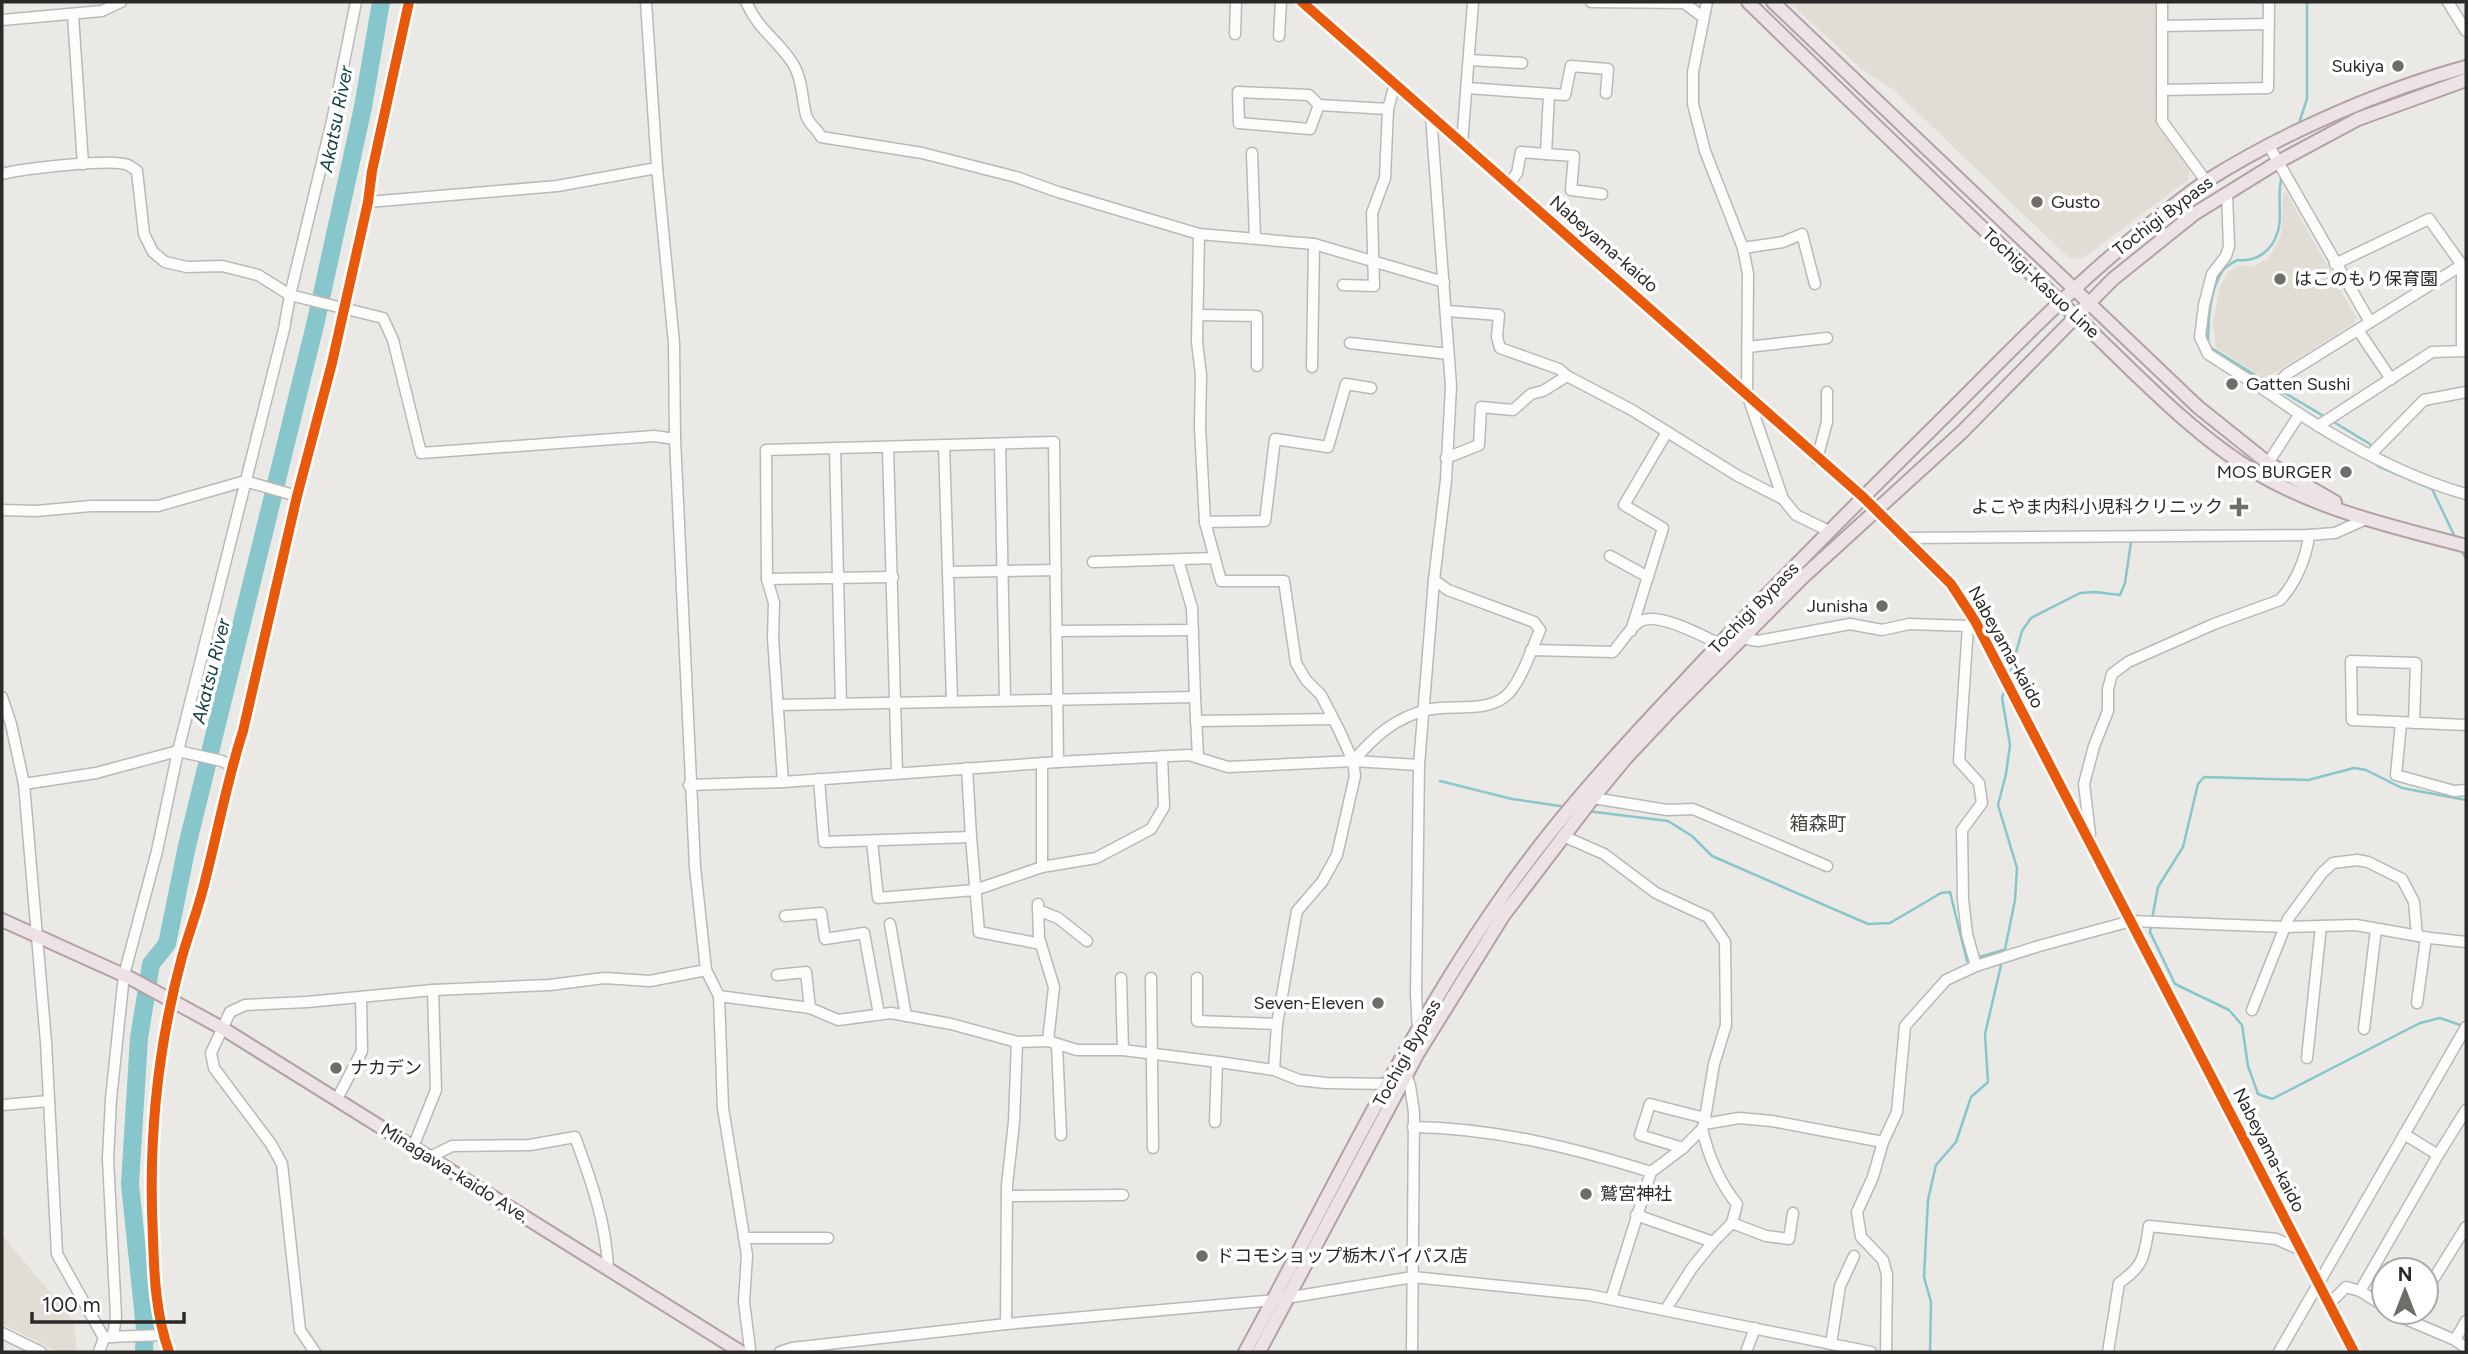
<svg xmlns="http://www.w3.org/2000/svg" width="2468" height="1354" viewBox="0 0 2468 1354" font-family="Figtree,'Noto Sans JP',sans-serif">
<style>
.built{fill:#e1ddd5}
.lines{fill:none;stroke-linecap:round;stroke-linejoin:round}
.stream{stroke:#87c6ca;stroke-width:2.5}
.river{stroke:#87c6ca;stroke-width:18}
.minor-casing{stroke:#bab9b7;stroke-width:13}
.major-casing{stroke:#b2a1a5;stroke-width:16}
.minor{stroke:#fcfcfb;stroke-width:10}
.major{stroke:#ede3e6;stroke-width:12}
.cycleway-casing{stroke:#fff;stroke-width:15}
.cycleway{stroke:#e8590c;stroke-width:10}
.poi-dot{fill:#6e6d6a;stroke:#fff;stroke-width:2.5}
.labels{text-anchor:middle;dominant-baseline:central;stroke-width:7;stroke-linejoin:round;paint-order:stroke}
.poi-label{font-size:18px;fill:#2b2a28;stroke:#fff;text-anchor:start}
.street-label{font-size:18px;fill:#2b2a28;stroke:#fff}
.water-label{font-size:19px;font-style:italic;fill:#154043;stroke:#fff}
.neighbourhood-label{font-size:19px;fill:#47433f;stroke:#fff}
</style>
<rect width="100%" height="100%" fill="#ebe9e6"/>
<g class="built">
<path d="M1789,2h367v122l33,45 -1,11 -105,78 -13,1 -176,-169 -32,-21z"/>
<path d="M2286,192l70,125 -1,6 -90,56 -49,-31 -3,-25 7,-37 9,-15 11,-6 12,2 17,-9 12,-23 2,-40z"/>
<path d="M2,1235l70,84 5,25 -3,8h-15l-57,-28z"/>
</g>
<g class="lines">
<g class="stream">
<path d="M2298,126l9,-27v-97"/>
<path d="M2273,386l-65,-40c0,-23 1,-56 15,-76 3,-4 9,-7 14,-10 19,2 35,-8 41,-29 5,-16 -2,-36 4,-55"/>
<path d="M2278,389l49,29"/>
<path d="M2332,421l38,23 2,5"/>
<path d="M2377,462l1,4 54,23 23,48"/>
<path d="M2461,549l5,10"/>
<path d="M2009,678l13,-47 9,-13 49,-25 15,-1 25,3 5,-12 6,-41"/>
<path d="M1440,781l72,18 55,8"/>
<path d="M1587,811l81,10 24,15 20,20 156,68 22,-1 51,-30 9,-1 17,69 3,-1"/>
<path d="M2152,919l6,-32 25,-40 15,-63 6,-7 104,3 46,-12 12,2 36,18 64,12"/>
<path d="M2151,926l-1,6 25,52 54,26 13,15 6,41 10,28 14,5 148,-76 20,-5 23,8"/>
<path d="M2004,954l11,-54 2,-32 -19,-63 8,-31 4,-29 -8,-47 4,-11"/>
<path d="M1976,958l27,-8"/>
<path d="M1930,1352l1,-50 -7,-25 4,-77 8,-35 20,-23 15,-45 17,-15 -3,-48 17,-73"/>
</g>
<path class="river" d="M144,1352l1,-23 -15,-145 9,-146 12,-74 16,-20 20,-98 129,-525 47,-214 18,-105"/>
<defs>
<g id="minor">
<path d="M646,2l11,166 17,175 1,96 20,428 11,103 13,26 4,112 24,147 -3,47 6,47 -2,3"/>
<path d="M746,2c13,28 27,34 43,56 14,18 12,37 17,57 3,10 11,13 15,22l101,16 94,24 42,15 141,42 115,10 130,38"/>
<path d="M1302,2l561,495 88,87 24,37 379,731"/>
<path d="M1591,2l93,1 19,14"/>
<path d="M1707,2l-14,70v32l12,47 38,97 5,26 -1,120 36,105"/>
<path d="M2162,2v119l44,60"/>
<path d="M2448,2l18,29"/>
<path d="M73,15l10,149"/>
<path d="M2,20l100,-9 19,-9"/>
<path d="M2162,26l107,-2"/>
<path d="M1235,34l1,-32"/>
<path d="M1279,36l2,-34"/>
<path d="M1469,60l53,3"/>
<path d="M1467,88l98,7 6,-29 37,3 -2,24"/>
<path d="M2162,90l106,-2 1,-86"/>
<path d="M1549,94l-3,60 28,2 -3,34 31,4"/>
<path d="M1319,105l-9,24 -71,-6 -1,-31 71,3 10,10 69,4 7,-25"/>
<path d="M1462,144l11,-142"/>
<path d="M2269,146l101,176"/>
<path d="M1252,153l3,85"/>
<path d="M2,174c19,-5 110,-16 126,-9 4,2 6,4 9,6l7,63 9,18 12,10 22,5 35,-1 36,9 32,20 93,23 10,22 28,113 233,-17 21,3"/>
<path d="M1509,184l8,-11 4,-21 25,2"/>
<path d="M2227,194l2,52 -3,10 -14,18 -8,31 -4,32 8,17 61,39"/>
<path d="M368,202l189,-16 100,-18"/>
<path d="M1199,234l-2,108 4,33 -1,52 5,95 16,59h63l12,82 10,17 15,15 18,35 14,31 2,15 -18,79 -15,27 -25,29 -20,113 -3,46"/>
<path d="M1743,248l40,-6 19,-8 13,50"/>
<path d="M2335,264l94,-45 33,46v86"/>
<path d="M2462,265l-175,109 -18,19c57,41 129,82 197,101"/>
<path d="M1343,285l31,1 -2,-73 13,-35 3,-69"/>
<path d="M1447,311l52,4 -2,22 3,11 59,21 8,7"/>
<path d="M1198,315l59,1v50"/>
<path d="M2358,330l33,49"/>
<path d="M1350,343l98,11"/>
<path d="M1748,347l79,-9"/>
<path d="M1312,367l2,-123"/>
<path d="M2318,426l114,-74 34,-1"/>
<path d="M1000,444l5,256"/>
<path d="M944,445l8,256"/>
<path d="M888,447l9,326"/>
<path d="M835,448l6,256"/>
<path d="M2371,454l53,-54 42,-8"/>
<path d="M1446,458l33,-13 2,-38 32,3 18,-16 12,-3 24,-15 65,34 106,66 45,23 13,16 33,16"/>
<path d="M1817,459l10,-37v-30"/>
<path d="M2268,463l31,-48"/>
<path d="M2,510l34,1 55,-5h67l87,-25 52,15"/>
<path d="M1205,522l60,-1 10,-82 53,8 18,-63 25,4"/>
<path d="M1905,538l404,-3 26,-2 31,-14"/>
<path d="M1610,556l38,21"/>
<path d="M1178,560l14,48 3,89"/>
<path d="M1093,562l122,-4"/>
<path d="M948,572l108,-2"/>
<path d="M767,579l126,-2"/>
<path d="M1975,621l-7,5 -9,135 20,22 3,20 -20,27 1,69 4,35 9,32"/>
<path d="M1056,631l137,-1"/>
<path d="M1631,631l32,-103 -39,-23 43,-73"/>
<path d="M1742,638l16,3 92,-17 32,6 27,-6 59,2"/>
<path d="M1531,650l82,2c8,-9 16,-23 26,-30 17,-12 64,14 80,22"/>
<path d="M2,697l9,27 13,60 22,258 11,212 47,84 -5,14"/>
<path d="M778,705l417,-8 3,60"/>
<path d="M1196,721l137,-2"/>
<path d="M2401,723l-5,52 58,16 12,-1"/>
<path d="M2414,723l2,-60 -65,-2 1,59 114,5"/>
<path d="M1353,761c21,-24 41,-43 74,-51 24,-6 63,4 82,-17 13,-15 23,-44 31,-63l-6,-8 -86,-32 -14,-10"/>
<path d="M1042,763v104"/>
<path d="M819,779l5,63 147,-5 -4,-69"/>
<path d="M783,782l-10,-144 1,-35 -7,-24 -1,-129 288,-8 4,320"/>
<path d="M24,784l72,-11 82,-22 44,10 10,5"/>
<path d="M689,785l94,-3 275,-20 131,-7 39,12 125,-6 66,4"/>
<path d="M1593,798l74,12 26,-1 134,57"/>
<path d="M2090,834l-6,-50 10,-38 14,-35v-22l4,-15 16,-12 86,-38 66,-24c15,-16 27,-43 29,-65"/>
<path d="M1563,836l41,18 52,39 52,24 17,25 1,83 -12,39 -10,60"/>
<path d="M971,837l8,95 62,12"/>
<path d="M872,841l6,57 97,-8 67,-23 54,-9 55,-29 13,-22 -2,-51"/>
<path d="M1038,904l1,34 15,49 -6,54"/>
<path d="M1038,910l20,8 29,23"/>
<path d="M785,916l36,-3 4,26 39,-6 15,81"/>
<path d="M890,924l16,92"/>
<path d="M777,975l29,-3 4,36"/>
<path d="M1121,978l2,72"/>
<path d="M1151,978l2,170"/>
<path d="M1197,978v43l80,3"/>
<path d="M719,996l91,12 28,12 53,-7 60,11 66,18 31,-1 29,9h46l103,13 48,7 25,10 27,3 62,1"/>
<path d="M2417,1003l9,-65"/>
<path d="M2252,1010l36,-91 34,-46 11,-10 24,-3 11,2 34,17 12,23 3,34"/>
<path d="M2364,1029l12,-100"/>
<path d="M1418,1032l-2,-39 3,-228 15,-185 12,-100 5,-94 -20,-270"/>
<path d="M1057,1045l4,90"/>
<path d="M2307,1058l14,-132"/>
<path d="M1405,1070l5,16 4,26 -2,240"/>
<path d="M337,1099l25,-48 -1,-54"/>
<path d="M2,1105l47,-4"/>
<path d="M1215,1122l2,-60"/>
<path d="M1413,1127c82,1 161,21 238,45"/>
<path d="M2404,1134l34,21 28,-45"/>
<path d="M413,1147l23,-57 -3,-100"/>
<path d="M1683,1148l-43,-13 10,-31 55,14"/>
<path d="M430,1157l22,-11 78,-1 45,-8c16,43 31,85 33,131"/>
<path d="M1007,1196l116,-1"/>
<path d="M1636,1215l77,27"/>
<path d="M1732,1223l34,13 23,3 4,-26"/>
<path d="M744,1238h84"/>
<path d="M2360,1291l78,-136"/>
<path d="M2426,1291l40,-64"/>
<path d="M1611,1299l40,-127 32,-24 19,-19 2,-5 35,-6 33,3 111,21"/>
<path d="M2329,1304l17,-17 14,4 24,15"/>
<path d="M1666,1309l26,-41 21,-26 19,-19 5,-19c-18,-22 -28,-46 -35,-75"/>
<path d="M2395,1312l13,8 5,-8"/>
<path d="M2408,1320l47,20 11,8"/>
<path d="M1006,1324l1,-139 7,-63 3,-80"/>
<path d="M2,1333l39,19"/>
<path d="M108,1337l55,-2"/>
<path d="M113,1337l3,-21 -8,-157 3,-60 13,-124 33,-124 21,-100 106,-422 6,-34 42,-174 24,-119"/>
<path d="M2455,1340l11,-19"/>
<path d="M1831,1344l9,-58 14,-30"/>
<path d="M169,1352c-13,-37 -15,-76 -16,-115 -5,-95 4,-188 29,-280 7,-25 17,-50 23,-76 13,-50 22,-101 38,-150l54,-235 35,-133 36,-161 4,-31 37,-169"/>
<path d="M315,1352l-15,-22 -18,-166 -11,-20 -57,-76 -3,-15 19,-41 15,-7 62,-3 126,-12 117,-5 54,-7 46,3 56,-11"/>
<path d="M780,1352l12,-4 214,-24 268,-24 139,-23 176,18 282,57"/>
<path d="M1746,1352l9,-24"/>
<path d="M1886,1352l1,-77 -4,-15 -22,-23 -4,-25 16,-35 10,-35 14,-30 8,-86 41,-46 30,-14 63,-20 92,-25 155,6 70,-2 74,13 36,4"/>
<path d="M2108,1352l11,-69c26,-18 25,-27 30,-57l127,13 25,11"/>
<path d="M2279,1352l187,-325"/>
</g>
<g id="major">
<path d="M1748,2c106,103 213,206 321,308 59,55 119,122 188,163 64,38 138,54 209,73"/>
<path d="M1773,2l425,405 70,56 67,39"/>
<path d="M2,920l128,58 92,50 519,324"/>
<path d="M1245,1352c81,-148 154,-306 250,-445 55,-81 120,-152 187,-223 81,-87 165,-171 249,-254 71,-70 140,-144 219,-206 19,-15 38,-31 58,-44 75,-47 173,-90 258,-113"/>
<path d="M1259,1352l159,-299 85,-137 90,-118 33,-40 47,-50 130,-131 159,-145 151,-153 81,-65 84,-52 80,-43 108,-39"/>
</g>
</defs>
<use href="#minor" class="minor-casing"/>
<use href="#major" class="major-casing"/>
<use href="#minor" class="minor"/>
<use href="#major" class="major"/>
<defs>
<g id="cycleway">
<path d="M1302,2l561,495 88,87 24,37 379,731"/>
<path d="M169,1352c-13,-37 -15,-76 -16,-115 -5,-95 4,-188 29,-280 7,-25 17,-50 23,-76 13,-50 22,-101 38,-150l54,-235 35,-133 36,-161 4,-31 37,-169"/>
</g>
</defs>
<use href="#cycleway" class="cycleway-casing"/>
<use href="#cycleway" class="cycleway"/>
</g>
<g class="poi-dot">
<circle cx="2398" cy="66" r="7"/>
<circle cx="2037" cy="202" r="7"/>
<circle cx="2280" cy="279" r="7"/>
<circle cx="2232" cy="384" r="7"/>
<circle cx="2346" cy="472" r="7"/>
<path d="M2235.5 496.5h7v7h7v7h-7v7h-7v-7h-7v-7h7z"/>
<circle cx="1882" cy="606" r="7"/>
<circle cx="1378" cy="1003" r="7"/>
<circle cx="336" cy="1068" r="7"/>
<circle cx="1586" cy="1194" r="7"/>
<circle cx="1202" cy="1256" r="7"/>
</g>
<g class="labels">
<g class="poi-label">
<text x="2384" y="66" text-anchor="end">Sukiya</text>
<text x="2051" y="202">Gusto</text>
<text x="2294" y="279">はこのもり保育園</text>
<text x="2246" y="384">Gatten Sushi</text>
<text x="2332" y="472" text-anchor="end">MOS BURGER</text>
<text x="2223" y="507" text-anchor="end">よこやま内科小児科クリニック</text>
<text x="1868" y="606" text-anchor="end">Junisha</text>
<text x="1364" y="1003" text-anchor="end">Seven-Eleven</text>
<text x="350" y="1068">ナカデン</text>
<text x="1600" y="1194">鷲宮神社</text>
<text x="1216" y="1256">ドコモショップ栃木バイパス店</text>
</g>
<g class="street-label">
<text transform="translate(2163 216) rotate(-37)">Tochigi Bypass</text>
<text transform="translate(1604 244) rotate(41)">Nabeyama-kaido</text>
<text transform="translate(2041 283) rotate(43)">Tochigi-Kasuo Line</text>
<text transform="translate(1754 608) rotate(-46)">Tochigi Bypass</text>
<text transform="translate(2006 647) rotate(61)">Nabeyama-kaido</text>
<text transform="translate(1407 1053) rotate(-61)">Tochigi Bypass</text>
<text transform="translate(2269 1150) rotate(63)">Nabeyama-kaido</text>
<text transform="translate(455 1173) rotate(32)">Minagawa-kaido Ave.</text>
</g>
<g class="water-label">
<text transform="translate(336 119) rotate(-79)">Akatsu River</text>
<text transform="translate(211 671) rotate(-76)">Akatsu River</text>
</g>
<g class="neighbourhood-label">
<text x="1818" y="823">箱森町</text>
</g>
</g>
<rect width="2468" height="1354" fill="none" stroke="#2b2a28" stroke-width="7"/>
<g transform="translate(2405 1291)"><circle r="33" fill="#ffffff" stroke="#aaaaa9" stroke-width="2"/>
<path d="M0-5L12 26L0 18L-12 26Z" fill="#6e6d6a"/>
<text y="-10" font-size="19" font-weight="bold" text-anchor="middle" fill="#2b2a28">N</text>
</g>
<path d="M32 1312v10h152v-10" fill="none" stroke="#2b2a28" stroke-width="3.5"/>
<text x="42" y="1312" font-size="21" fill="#2b2a28" stroke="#ffffff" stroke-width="5" paint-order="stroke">100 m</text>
</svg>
